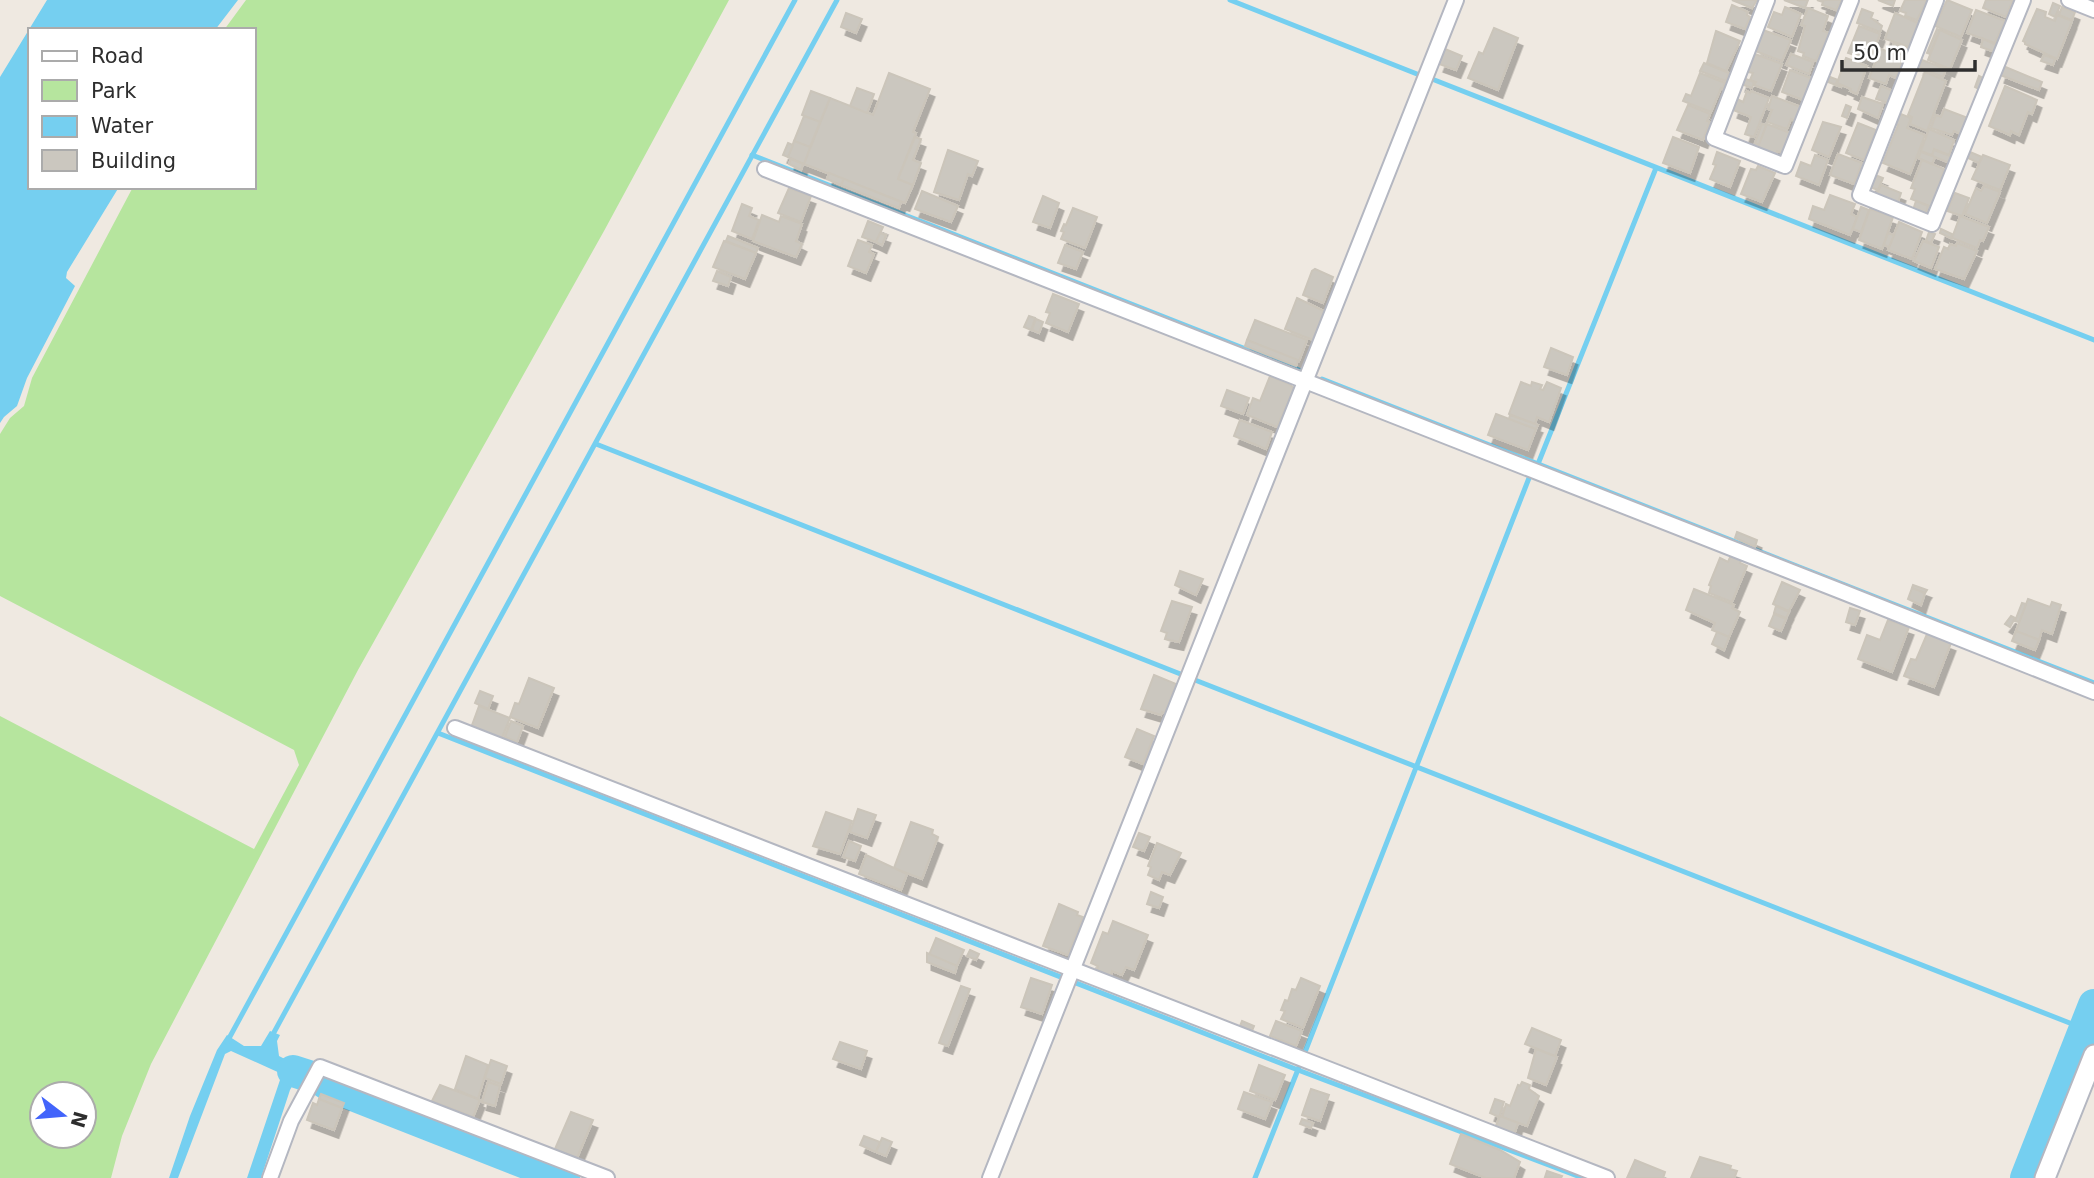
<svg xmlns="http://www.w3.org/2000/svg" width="2094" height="1178" viewBox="0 0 2094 1178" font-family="'DejaVu Sans',sans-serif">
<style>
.green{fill:#b6e59e;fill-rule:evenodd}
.water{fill:#75cff0}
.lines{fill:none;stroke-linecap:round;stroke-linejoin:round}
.stream{stroke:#75cff0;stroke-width:5}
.river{stroke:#75cff0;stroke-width:32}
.building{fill:#cbc7bf;stroke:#cbc5ba;stroke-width:2;filter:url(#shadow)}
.street-casing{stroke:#b4b7c1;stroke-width:18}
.secondary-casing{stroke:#b4b7c1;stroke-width:23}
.street{stroke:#fff;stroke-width:14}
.secondary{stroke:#fff;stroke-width:19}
</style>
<defs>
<filter id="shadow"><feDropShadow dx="4.5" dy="8" stdDeviation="0" flood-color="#0004"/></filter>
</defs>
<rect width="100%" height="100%" fill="#efe9e1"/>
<path class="green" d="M246,0h483l-125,231 -246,439 -207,394 -29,72 -11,42h-111v-462l254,133 45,-84 -5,-15 -294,-154v-162l10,-16 14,-12 8,-28 101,-191h121v-157h-30zM42,1094h42v42h-42z"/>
<g class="water">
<path d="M47,0h191l-23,30h-185v157h89l-52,85 -1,6 9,8 -48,92 -10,28 -13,11 -4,6v-346z"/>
<path d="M270,1031l10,4 -3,6 2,15 23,12 -12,22 -29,88h-14l35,-104 -51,-23 -6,3 -47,124h-9l21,-62 27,-66 10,-15 17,11h17z"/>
</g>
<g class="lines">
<g class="stream">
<path d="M1230,0l187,74"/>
<path d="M1432,79l662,261"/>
<path d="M752,155l547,215"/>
<path d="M1322,379l772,304"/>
<path d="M596,444l587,231"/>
<path d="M1538,464l118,-296"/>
<path d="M1195,680l890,349"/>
<path d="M438,733l860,337 285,108"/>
<path d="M272,1036l565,-1036"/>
<path d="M227,1042l568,-1042"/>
<path d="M1305,1052l224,-574"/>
<path d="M1255,1178l44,-111"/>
</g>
<g class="river">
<path d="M293,1071l28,9 9,6 234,92"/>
<path d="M2026,1178l68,-173"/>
</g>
</g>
<g class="building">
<path d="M1732,0h25l-5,8z"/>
<path d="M1784,0h24l-3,8z"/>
<path d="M1817,0h25l-6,10 -14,-5 1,-3z"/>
<path d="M1878,0h17l-2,6z"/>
<path d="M1905,0h22l-10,20 -12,-4 1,-3 -6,-2z"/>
<path d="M1947,0l25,10 -11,27 -26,-11z"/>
<path d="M1986,0h27l-7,17 -23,-9z"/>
<path d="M2053,3l7,3 -5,11 -6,-3z"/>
<path d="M1732,5l16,7 -1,3 3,2 -5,12 -19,-7z"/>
<path d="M1785,7l16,7 -9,23 -24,-10 6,-15 8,3z"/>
<path d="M2062,7l13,5 -3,8 -13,-5z"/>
<path d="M1808,8l20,8 -5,15 6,2 -13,28 -13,-5 1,-3 -6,-2 7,-25 -4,-1z"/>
<path d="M1862,9l11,4 -2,5 11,8 -2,6 -23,-9z"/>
<path d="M2037,9l9,3 -1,5 10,4 2,-6 15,6 -15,38 -32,-15v-2l-2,-1z"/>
<path d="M1976,10l29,11 -10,22 -28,-10z"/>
<path d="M846,13l16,6 -6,14 -15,-6z"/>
<path d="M1895,13l23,10 -9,24 -24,-8z"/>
<path d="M1859,26l21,8 -10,26 -22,-7z"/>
<path d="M1494,28l24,10 -20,52 -30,-12 11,-26 4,2z"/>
<path d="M1937,29l3,1 -10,24 -3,-1z"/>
<path d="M1763,30l28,10 -9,21 -27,-10z"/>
<path d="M1940,30l22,10 -12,29 -22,-9z"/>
<path d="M1716,31l24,10 -14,30 -19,-8z"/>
<path d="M1983,39l14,6 -2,7 -14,-5z"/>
<path d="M1894,43l15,5 -2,6 -15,-5z"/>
<path d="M1445,49l17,7 -6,14 -17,-6z"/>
<path d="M1881,49l23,9 -8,20 -7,-3 -3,9 -17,-6z"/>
<path d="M1755,54l27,10 -11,27 -17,-6 2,-3 -6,-2 3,-7 -5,-1z"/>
<path d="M1791,54l22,8 -4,12 -23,-9z"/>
<path d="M2044,55l11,4 -2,6 -12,-4z"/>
<path d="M1846,58l21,8 -10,28 -7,-3 1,-2 -14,-6z"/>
<path d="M1922,60l24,9 -3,8 -24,-10z"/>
<path d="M1704,63l25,10 -3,8 -26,-10z"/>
<path d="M2003,66l39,16 -3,8 -39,-15z"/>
<path d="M1790,70l21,8 -8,22 -21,-8z"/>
<path d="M1925,72l21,9 -19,50 -17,-7 2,-7 -4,-2z"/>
<path d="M889,73l41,16 -17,43 3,1 -18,46 15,6 -8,18 -101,-39 26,-66 43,17z"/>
<path d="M1700,73l25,10 -2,6 -2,-1 -10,24 -28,-11 3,-7 5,2z"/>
<path d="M1979,76l4,2 -4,11 -4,-2z"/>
<path d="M1830,77l8,3 -2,3 6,2 -1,2 -13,-5z"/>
<path d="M1743,78l11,4 -2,6 -11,-4z"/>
<path d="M1881,86l12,5 -5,12 -12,-4z"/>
<path d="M2005,86l32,14 -5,14 -4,-2 -9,23 -8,-4 -1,4 -21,-9z"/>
<path d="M857,88l17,6 -7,19 -17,-7z"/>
<path d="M811,91l19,7 -10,24 -18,-7z"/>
<path d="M1747,91l3,2 1,-2 18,7 -15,39 -9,-3 6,-17 -18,-7 4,-11 6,3z"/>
<path d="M1772,96l29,11 -6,14 -4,-2 -4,10 -20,-7 5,-12 -4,-1z"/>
<path d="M1862,97l21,7 -5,14 -20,-9z"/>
<path d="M1688,105l22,9 -3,7 3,1 -7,18 -26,-10z"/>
<path d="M1846,105l5,2 -4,11 -5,-2z"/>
<path d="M1944,109l24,9 -7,16 -7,-3 -2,4 -21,-7 5,-13 5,2z"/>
<path d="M1898,113l13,5 -4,10 18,7 -15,39 -27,-11 15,-38 -4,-1z"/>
<path d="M804,116l16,6 -10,25 -16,-6z"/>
<path d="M1823,122l18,5 -12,30 -17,-7z"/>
<path d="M1858,123l18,7 -12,30 -18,-7z"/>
<path d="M1762,124l4,1 -7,20 -4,-2z"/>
<path d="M1767,124l23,9 -7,20 -6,-2 -2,6 -18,-7z"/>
<path d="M1929,129l25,11 -5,15 -15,-6 -2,6 -11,-4z"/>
<path d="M915,137l6,2 -8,21 8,3 -8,22 -15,-6z"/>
<path d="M1673,137l26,10 -9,26 -27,-10z"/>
<path d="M794,141l16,6 -6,17 -16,-7z"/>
<path d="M788,143l5,2 -5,12 -5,-2z"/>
<path d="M948,150l30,11 -6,15 -4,-2 -9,26 -25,-8z"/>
<path d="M1934,150l19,7 -3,6 -18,-7z"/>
<path d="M1717,152l23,9 -10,26 -20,-8 6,-14 -3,-1z"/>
<path d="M1921,152l14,5 -3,7 -14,-6z"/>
<path d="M1970,152l12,5 -3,6 -11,-5z"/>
<path d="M1838,154l24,9 -8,21 -24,-9z"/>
<path d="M1815,155l13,5 -9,25 -23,-9 5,-14 10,4z"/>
<path d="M1983,155l27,10 -10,25 -28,-11z"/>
<path d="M791,159l12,5 -2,6 -12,-6z"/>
<path d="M1922,160l22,9 -12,38 -21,-8 4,-10 -4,-1z"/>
<path d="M1758,166l17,7 -13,29 -21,-8 10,-25 5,1z"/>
<path d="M829,173l15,6 -3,6 -14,-6z"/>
<path d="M1875,175l8,3 -5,12 -8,-3z"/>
<path d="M844,179l57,23 -2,6 -58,-23z"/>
<path d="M1881,185l20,8 -4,12 -21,-9z"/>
<path d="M1984,186l16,6 -13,31 -22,-9 11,-26 5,3z"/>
<path d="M789,188l22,8 -10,26 -23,-9z"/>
<path d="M922,191l36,15 -7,16 -36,-13z"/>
<path d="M1955,193l14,5 -7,18 -15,-5z"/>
<path d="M1830,195l25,9 -4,10 6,3 -7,18 -41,-16 4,-13 11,4z"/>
<path d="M1043,196l16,7 -9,25 -17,-6z"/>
<path d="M1916,201l12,5 -3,9 -12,-5z"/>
<path d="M742,204l10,4 -3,8 10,4 -7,19 -20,-8z"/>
<path d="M1861,207l8,3 -8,22 -8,-3z"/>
<path d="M1073,208l24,9 -12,31 -24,-9 3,-7 -3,-1 3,-7 2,1z"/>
<path d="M1870,209l23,8 -11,32 -23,-9z"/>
<path d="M762,215l17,7 2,-6 21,8 -6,17 6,3 -6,13 -43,-16z"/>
<path d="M1960,216l29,11 -6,14 -3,-1 -3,8 -25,-10z"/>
<path d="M868,221l15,6 -7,15 -14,-5z"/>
<path d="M1899,222l23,10 -10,27 -24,-9z"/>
<path d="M1941,229l11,5 -1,4 -11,-5z"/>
<path d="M1929,232l6,2 -4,9 -5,-2z"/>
<path d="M880,233l6,2 -4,10 -6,-3z"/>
<path d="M1888,233l6,2 -5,12 -5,-2z"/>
<path d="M728,236l30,12 -2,5 -30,-12z"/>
<path d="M858,240l14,5 -3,7 5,2 -8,19 -18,-7z"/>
<path d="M724,241l32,12 -11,26 -32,-12z"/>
<path d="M1923,241l16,6 -8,21 -17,-7z"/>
<path d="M1957,243l20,8 -13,28 -29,-10 9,-22 4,2 2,-5 6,2z"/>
<path d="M1065,245l18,7 -7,17 -18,-6z"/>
<path d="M1315,269l18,8 -10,26 -20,-8 9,-24z"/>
<path d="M717,271l14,6 -3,9 -15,-5z"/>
<path d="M1053,294l26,10 -11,28 -22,-9 4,-10 -4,-1z"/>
<path d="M1297,298l27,13 -11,29 -28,-11z"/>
<path d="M1029,316l6,2 -4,12 -7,-3z"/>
<path d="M1036,319l7,3 -4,11 -7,-3z"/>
<path d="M1255,320l52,20 -8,21 -52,-21z"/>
<path d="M1247,340l51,20 -2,6 -51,-20z"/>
<path d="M1551,348l22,9 -6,18 -23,-8z"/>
<path d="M1270,376l19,8 5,4 -17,39 -30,-12 6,-17 7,3z"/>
<path d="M1521,382l10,4 1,-4 10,3 -2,4 3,1 4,-8 14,6 -12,34 -12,-5 -2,7 -26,-10z"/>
<path d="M1227,390l22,8 -6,16 -22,-8z"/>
<path d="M1496,414l40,15 -8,21 -40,-15z"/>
<path d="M1510,415l28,10 -2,4 -27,-10z"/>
<path d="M1240,420l32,12 -6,17 -32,-13z"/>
<path d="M1737,532l20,8 -2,7 -20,-9z"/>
<path d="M1731,555l10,5 -1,3 7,3 -15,36 -23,-9 2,-7 -2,-1 11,-27 8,4z"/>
<path d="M1180,571l23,8 -7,16 -21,-10z"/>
<path d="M1782,582l18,8 -11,21 -16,-7z"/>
<path d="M1913,585l14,5 -2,3 -13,-5z"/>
<path d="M1912,588l13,5 -4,12 -13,-6z"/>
<path d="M1694,589l40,16 -2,3 8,4 -11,25 -17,-7 3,-7 -29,-13z"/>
<path d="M2028,599l22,8 2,-5 9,3 -9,29 -10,-4 -3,10 -23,-9z"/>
<path d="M1172,601l20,6 -13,35 -14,-3 2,-6 -6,-2z"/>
<path d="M2022,603l4,1 -7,18 -4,-1z"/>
<path d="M1776,606l13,6 -3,6 -12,-5z"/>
<path d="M1850,608l10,3 -5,14 -9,-3z"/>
<path d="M1774,614l12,5 -5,12 -12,-5z"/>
<path d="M2011,616l4,2 -5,9 -5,-3z"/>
<path d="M1888,620l21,7 -17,45 -34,-13 9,-24 13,5z"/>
<path d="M2016,631l23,9 -4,10 -23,-9z"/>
<path d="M1717,632l12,5 -5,13 -12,-6z"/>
<path d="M1927,634l24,9 -17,44 -30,-11 7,-17 5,1z"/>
<path d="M1154,675l22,9 -11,29 -3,-1 -1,3 -20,-6z"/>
<path d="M529,678l25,10 -16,40 -28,-11 5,-14 4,1z"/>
<path d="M480,691l13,5 -5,13 -13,-6z"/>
<path d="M479,706l31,12 -9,22 -30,-12z"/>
<path d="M511,721l12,5 -6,16 -12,-5z"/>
<path d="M1137,729l17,7 -11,28 -18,-7z"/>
<path d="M858,809l18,6 -9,23 -17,-6z"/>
<path d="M826,812l26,9 -12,33 -27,-8z"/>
<path d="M911,822l22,8 -1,4 6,3 -16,42 -28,-11z"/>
<path d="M1139,833l11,4 -6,14 -11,-4z"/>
<path d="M849,841l12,5 -6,15 -12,-4z"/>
<path d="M1157,843l24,10 -11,22 -8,-3 -3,8 -11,-5 3,-8 -3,-1z"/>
<path d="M866,855l41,19 -6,16 -42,-16z"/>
<path d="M1151,892l12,5 -4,11 -12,-4z"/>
<path d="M1059,904l19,8 -1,3 6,2 -15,38 -25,-9z"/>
<path d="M1113,921l35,14 -14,35 -8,-3 -4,8 -10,-4 -1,5 -14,-6 1,-4 -7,-3 12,-31 5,2z"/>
<path d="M936,938l28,12 -7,16 -28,-11z"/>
<path d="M970,950l9,4 -3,6 -9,-4z"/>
<path d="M927,953l30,13 -2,7 -28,-11z"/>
<path d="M1031,978l21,7 -10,29 -21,-7z"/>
<path d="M1301,978l19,8 -17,42 -22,-9 4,-8 -4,-1 4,-10 3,1 4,-12 4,1z"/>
<path d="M961,986l9,3 -22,57 -9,-3z"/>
<path d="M1242,1021l12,5 -2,5 -12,-5z"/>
<path d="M1276,1021l26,10 -6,15 -26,-10z"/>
<path d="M1532,1028l29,12 -6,16 -30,-12z"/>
<path d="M840,1042l27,9 -6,18 -28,-10z"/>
<path d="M1536,1049l21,8 -11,28 -18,-7z"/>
<path d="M466,1056l22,9 -10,34 -23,-10z"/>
<path d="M491,1060l16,6 -6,18 -16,-6z"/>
<path d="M1259,1065l26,10 -10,25 -25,-9z"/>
<path d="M488,1082l12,4 -5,20 -13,-4z"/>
<path d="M1522,1082l8,3 -1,4 10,7 -12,30 -25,-9 4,-13 4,2 8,-21 2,1z"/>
<path d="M440,1085l40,15 -7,17 -41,-16z"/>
<path d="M1311,1089l18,6 -9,26 -18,-6z"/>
<path d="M1244,1092l28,10 -7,17 -27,-10z"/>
<path d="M321,1094l23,9 -2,5 -23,-9z"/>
<path d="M319,1099l23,9 -8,22 -27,-10 6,-17 4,2z"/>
<path d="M1495,1099l9,3 -5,15 -9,-4z"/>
<path d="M571,1112l22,8 -16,38 -22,-9z"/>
<path d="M1500,1116l18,7 -4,12 -19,-7z"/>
<path d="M1302,1119l11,4 -2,5 -11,-4z"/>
<path d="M1461,1134l39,16 20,12 -6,16h-28l-36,-14z"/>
<path d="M864,1136l16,6 -4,10 -16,-7z"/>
<path d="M882,1138l10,4 -6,14 -10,-4z"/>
<path d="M1700,1157l31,9 -1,3 7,2 -3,7h-43z"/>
<path d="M1635,1160l30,12 -2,6h-36z"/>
<path d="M1547,1171l15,5 -1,2 -16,-1z"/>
</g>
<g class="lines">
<defs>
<g id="street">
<path d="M1767,0l-53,138 71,28 66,-166"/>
<path d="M1936,0l-76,195 72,29 91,-224"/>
<path d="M2069,0l25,10"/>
<path d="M765,169l1078,423 251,100"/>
<path d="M455,728l1152,450"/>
<path d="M270,1178l21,-57 29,-54 287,111"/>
<path d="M990,1178l466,-1178"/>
</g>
<path id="secondary" d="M2045,1178l49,-123"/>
</defs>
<use href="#street" class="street-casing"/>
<use href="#secondary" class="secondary-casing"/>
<use href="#street" class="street"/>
<use href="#secondary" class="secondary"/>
</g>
<rect x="28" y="28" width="228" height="161" fill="#ffffff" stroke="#ababab" stroke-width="2"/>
<rect x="42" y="51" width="35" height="10" fill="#ffffff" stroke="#ababab" stroke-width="2"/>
<text x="91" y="63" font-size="21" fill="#2e2e2e">Road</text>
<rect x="42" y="80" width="35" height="21" fill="#b6e59e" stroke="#ababab" stroke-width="2"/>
<text x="91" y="98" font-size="21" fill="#2e2e2e">Park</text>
<rect x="42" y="116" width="35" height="21" fill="#75cff0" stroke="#ababab" stroke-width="2"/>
<text x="91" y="133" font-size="21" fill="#2e2e2e">Water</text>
<rect x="42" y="150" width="35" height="21" fill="#cbc7bf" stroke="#ababab" stroke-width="2"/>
<text x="91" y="168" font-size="21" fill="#2e2e2e">Building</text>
<g transform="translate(63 1115) rotate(106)"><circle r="33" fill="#ffffff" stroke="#ababab" stroke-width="2"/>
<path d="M0-5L12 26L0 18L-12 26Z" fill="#4264fb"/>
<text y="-10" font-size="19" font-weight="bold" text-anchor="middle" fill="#2e2e2e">N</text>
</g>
<path d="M1842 60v10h133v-10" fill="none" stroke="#2e2e2e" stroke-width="3.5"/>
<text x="1853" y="60" font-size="21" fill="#2e2e2e" stroke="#ffffff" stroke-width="5" paint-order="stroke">50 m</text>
</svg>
